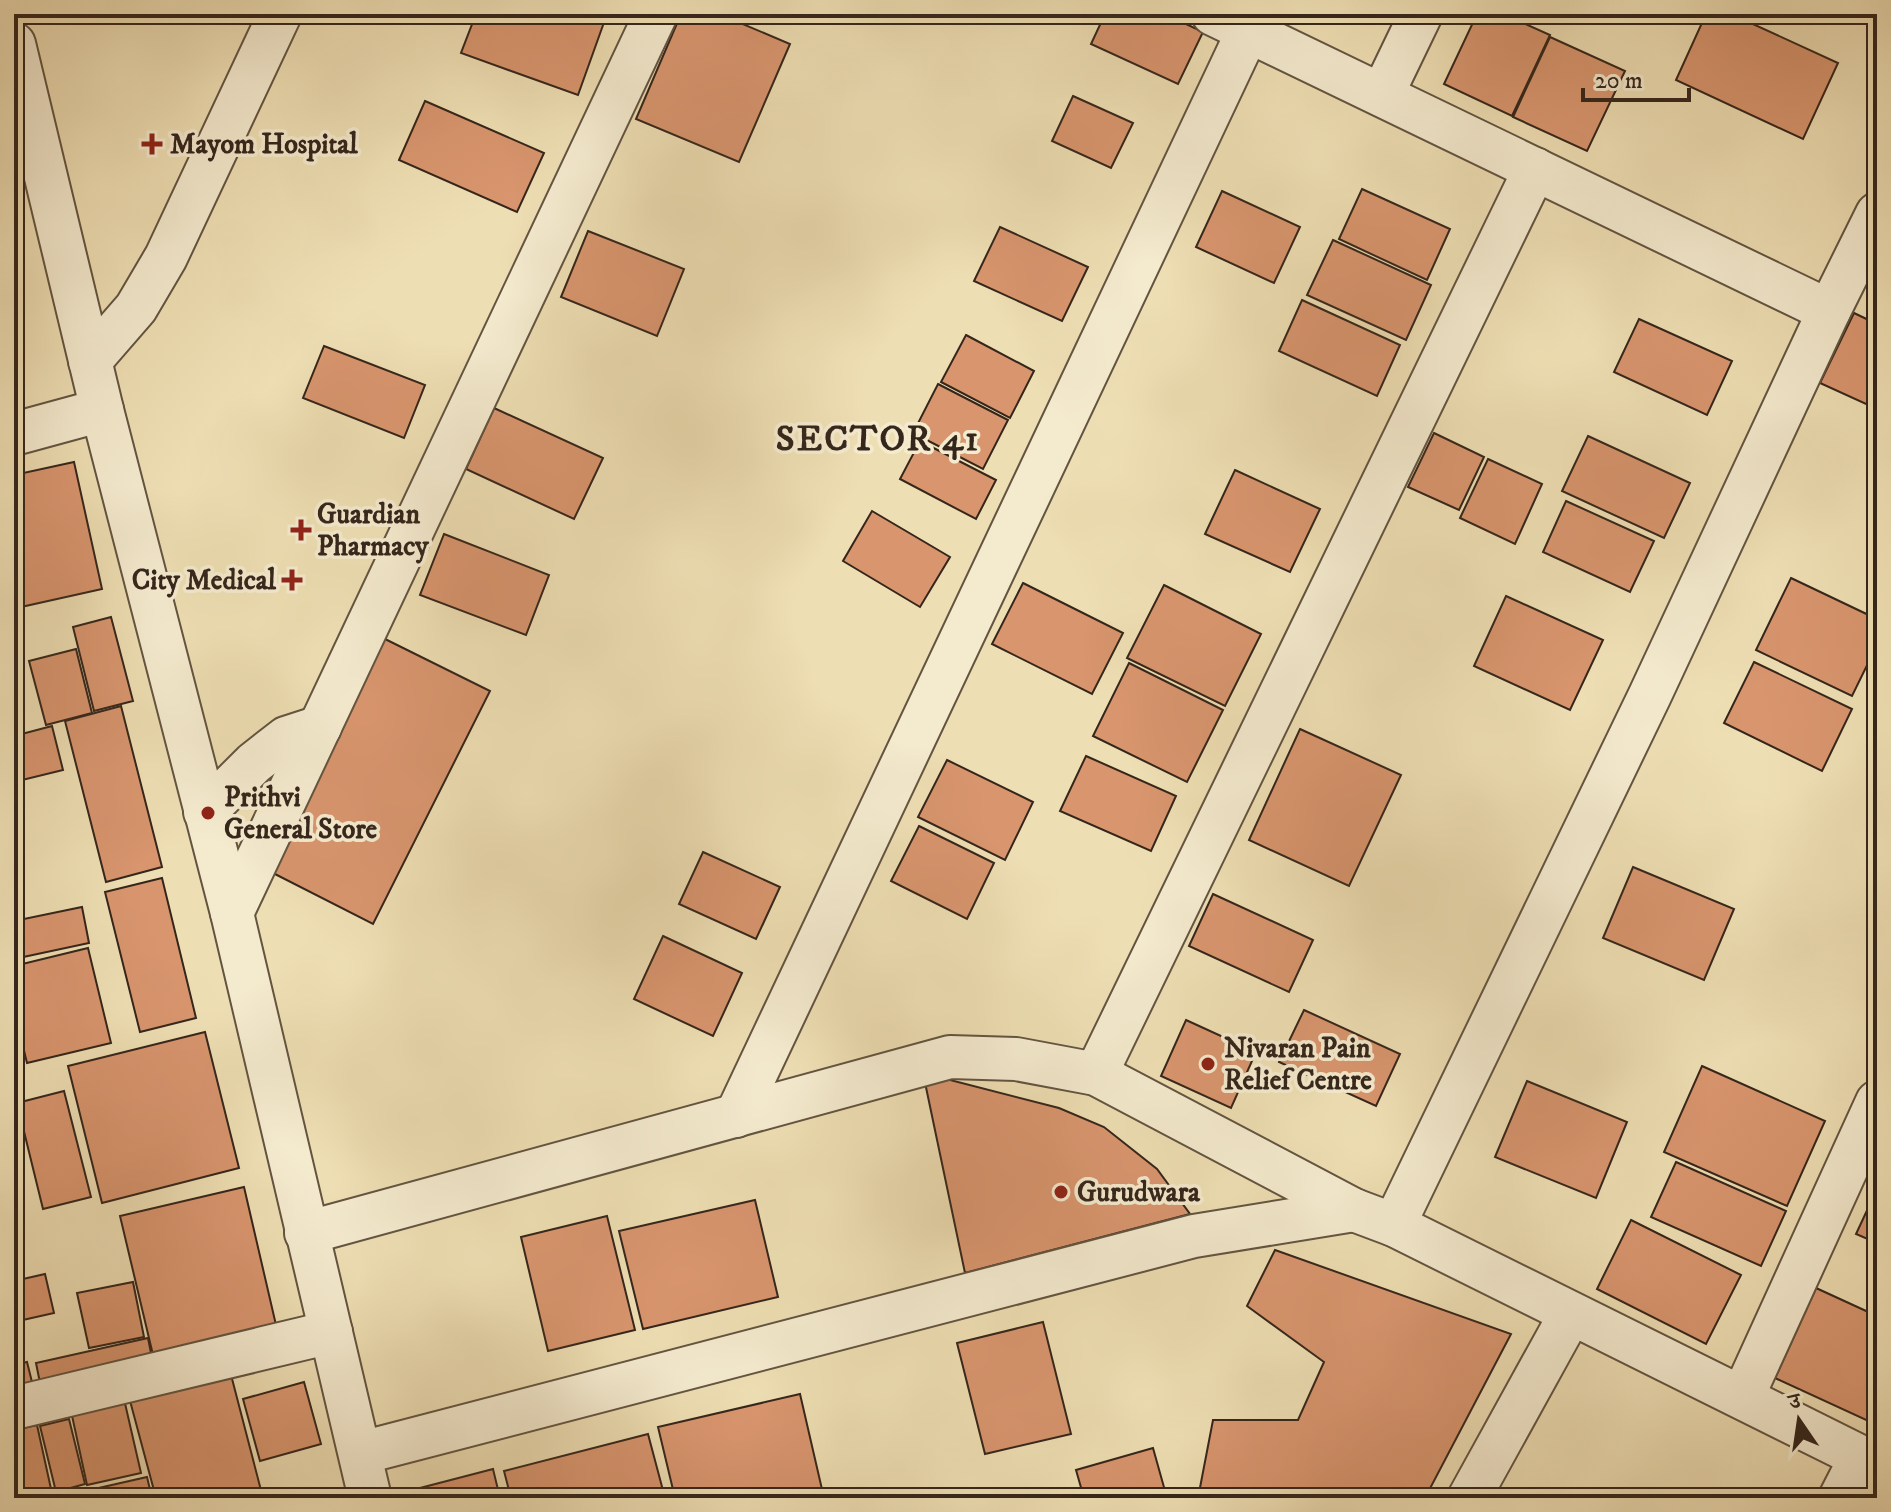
<svg xmlns="http://www.w3.org/2000/svg" width="1891" height="1512" viewBox="0 0 1891 1512" font-family="'IM FELL DW Pica','Noto Serif Devanagari',serif">
<style>
.building{fill:#d8956e;stroke:#35261b;stroke-width:2}
.lines{fill:none;stroke-linecap:round;stroke-linejoin:round}
.street-casing{stroke:#635441;stroke-width:46}
.street{stroke:#f4eace;stroke-width:42}
.poi-dot{fill:#8f2418;stroke:#f4eace;stroke-width:3}
.labels{text-anchor:middle;dominant-baseline:central;stroke-width:7;stroke-linejoin:round;paint-order:stroke}
.poi-label{font-size:28px;font-weight:bold;fill:#35261b;stroke:#f4eace;text-anchor:start}
.district-label{font-size:36px;font-weight:bold;letter-spacing:2px;fill:#35261b;stroke:#f4eace}
</style>
<rect width="100%" height="100%" fill="#eedeb3"/>
<filter id="stains"><feTurbulence type="fractalNoise" baseFrequency=".0025" numOctaves="4"/><feColorMatrix values="0 0 0 0 .2 0 0 0 0 .09 0 0 0 0 .02 0 0 0 .5 -.17"/></filter>
<radialGradient id="worn" r=".72"><stop offset=".6" stop-color="#630" stop-opacity="0"/><stop offset="1" stop-color="#630" stop-opacity=".3"/></radialGradient>
<g class="building">
<path d="M476,14h131l-29,81 -117,-42z"/>
<path d="M681,14h38l71,30 -51,118 -103,-43z"/>
<path d="M1105,14h60l38,18 -25,52 -87,-40z"/>
<path d="M1477,14h26l47,21 -38,81 -68,-32z"/>
<path d="M1706,14h25l107,49 -35,76 -127,-59z"/>
<path d="M1550,37l75,34 -38,80 -74,-34z"/>
<path d="M1073,96l60,27 -22,45 -59,-27z"/>
<path d="M425,101l119,52 -27,59 -118,-52z"/>
<path d="M1362,189l88,40 -23,51 -88,-41z"/>
<path d="M1222,191l78,36 -26,56 -78,-36z"/>
<path d="M1000,227l88,40 -26,54 -88,-40z"/>
<path d="M588,231l96,38 -27,67 -96,-39z"/>
<path d="M1333,240l98,45 -25,55 -99,-45z"/>
<path d="M14,295l5,26 -5,1z"/>
<path d="M1302,300l98,45 -23,51 -98,-45z"/>
<path d="M1854,313l23,11v85l-57,-26z"/>
<path d="M1639,319l93,42 -25,54 -93,-43z"/>
<path d="M966,335l68,36 -24,47 -69,-36z"/>
<path d="M324,346l101,39 -21,53 -101,-40z"/>
<path d="M938,384l70,36 -25,49 -70,-36z"/>
<path d="M494,408l109,50 -29,61 -108,-50z"/>
<path d="M1434,433l50,24 -25,53 -51,-23z"/>
<path d="M1588,436l102,47 -26,55 -102,-47z"/>
<path d="M920,441l76,39 -20,39 -76,-40z"/>
<path d="M1488,459l54,25 -27,60 -55,-26z"/>
<path d="M74,462l28,127 -81,18 -7,-31v-101z"/>
<path d="M1235,470l85,39 -30,63 -85,-38z"/>
<path d="M1566,501l88,40 -24,51 -87,-40z"/>
<path d="M872,511l78,46 -30,50 -77,-46z"/>
<path d="M444,534l105,41 -23,60 -106,-40z"/>
<path d="M1791,578l86,41v26l-25,51 -96,-46z"/>
<path d="M1023,583l100,50 -31,61 -100,-50z"/>
<path d="M1164,585l97,49 -36,72 -98,-48z"/>
<path d="M1506,596l97,44 -33,70 -96,-44z"/>
<path d="M111,617l22,84 -39,10 -21,-84z"/>
<path d="M383,638l107,53 -117,233 -106,-54z"/>
<path d="M76,649l16,64 -46,12 -17,-64z"/>
<path d="M1754,662l98,47 -30,62 -98,-48z"/>
<path d="M1129,663l94,47 -36,72 -94,-46z"/>
<path d="M121,706l41,161 -56,15 -41,-161z"/>
<path d="M52,726l11,44 -49,12v-46z"/>
<path d="M1300,729l101,46 -52,111 -100,-46z"/>
<path d="M1086,756l90,40 -25,55 -91,-40z"/>
<path d="M947,760l86,42 -28,58 -87,-43z"/>
<path d="M919,826l75,37 -27,56 -76,-38z"/>
<path d="M703,852l77,35 -24,52 -77,-35z"/>
<path d="M1633,867l101,42 -30,71 -101,-42z"/>
<path d="M162,878l34,140 -56,14 -35,-140z"/>
<path d="M1213,894l100,46 -24,52 -100,-46z"/>
<path d="M82,907l7,36 -75,16v-38z"/>
<path d="M663,936l79,37 -29,63 -79,-37z"/>
<path d="M88,948l23,95 -84,20 -13,-54v-43z"/>
<path d="M1304,1010l96,44 -24,52 -97,-44z"/>
<path d="M1186,1020l70,32 -25,56 -70,-32z"/>
<path d="M205,1032l34,136 -137,35 -34,-137z"/>
<path d="M1702,1066l123,55 -38,85 -123,-54z"/>
<path d="M923,1073l136,35 45,19 53,42 33,45 -225,59z"/>
<path d="M1527,1081l100,41 -31,76 -101,-41z"/>
<path d="M64,1091l27,106 -48,12 -26,-106z"/>
<path d="M1676,1162l110,49 -25,55 -110,-49z"/>
<path d="M244,1187l32,138 -123,30 -33,-139z"/>
<path d="M1877,1189v54l-21,-9z"/>
<path d="M755,1200l23,97 -135,32 -24,-98z"/>
<path d="M607,1216l28,114 -87,21 -27,-114z"/>
<path d="M1631,1220l110,55 -35,69 -109,-55z"/>
<path d="M1275,1250l236,84 -86,164h-227l15,-78h85l26,-58 -77,-56z"/>
<path d="M45,1274l9,39 -40,9v-41z"/>
<path d="M133,1282l11,55 -55,11 -12,-55z"/>
<path d="M1816,1288l61,28v109l-102,-47z"/>
<path d="M1043,1322l28,112 -86,20 -28,-111z"/>
<path d="M148,1338l5,25 -112,25 -5,-25z"/>
<path d="M27,1362l7,28 -20,5v-30z"/>
<path d="M230,1371l33,127h-107l-27,-101z"/>
<path d="M304,1382l17,62 -61,17 -17,-62z"/>
<path d="M800,1394l24,104h-149l-17,-71z"/>
<path d="M124,1399l17,74 -54,12 -16,-74z"/>
<path d="M69,1419l16,65 -29,8 -16,-66z"/>
<path d="M37,1425l16,73h-39v-68z"/>
<path d="M648,1434l17,64h-154l-7,-27z"/>
<path d="M1153,1448l14,50h-83l-8,-28z"/>
<path d="M493,1469l7,29h-77l-3,-10z"/>
<path d="M147,1477l5,21h-69l-2,-6z"/>
</g>
<g class="lines">
<defs>
<g id="street">
<path d="M1213,14l616,297"/>
<path d="M14,44l88,366 130,503 138,585"/>
<path d="M1382,95l39,-81"/>
<path d="M90,361l46,-53 30,-51 114,-243"/>
<path d="M14,434l88,-24"/>
<path d="M205,812l49,-49 32,-25 34,-11"/>
<path d="M232,913l424,-899"/>
<path d="M1096,1074l439,-905"/>
<path d="M736,1116l512,-1085"/>
<path d="M1394,1225l256,-530 179,-384 48,-97"/>
<path d="M306,1233l644,-176 66,2 80,15 258,136 40,15 483,240"/>
<path d="M1743,1396l134,-294"/>
<path d="M14,1408l317,-76"/>
<path d="M361,1453l833,-217 160,-26"/>
<path d="M1469,1498l101,-183"/>
<path d="M1840,1498l21,-41"/>
</g>
</defs>
<use href="#street" class="street-casing"/>
<use href="#street" class="street"/>
</g>
<g class="poi-dot">
<path d="M148 132h8v8h8v8h-8v8h-8v-8h-8v-8h8z"/>
<path d="M297 518h8v8h8v8h-8v8h-8v-8h-8v-8h8z"/>
<path d="M288 568h8v8h8v8h-8v8h-8v-8h-8v-8h8z"/>
<circle cx="208" cy="813" r="8"/>
<circle cx="1208" cy="1064" r="8"/>
<circle cx="1061" cy="1192" r="8"/>
</g>
<g class="labels">
<g class="poi-label">
<text x="170" y="144">Mayom Hospital</text>
<text x="317" y="514">Guardian<tspan x="317" dy="32">Pharmacy</tspan></text>
<text x="276" y="580" text-anchor="end">City Medical</text>
<text x="224" y="797">Prithvi<tspan x="224" dy="32">General Store</tspan></text>
<text x="1224" y="1048">Nivaran Pain<tspan x="1224" dy="32">Relief Centre</tspan></text>
<text x="1077" y="1192">Gurudwara</text>
</g>
<g class="district-label">
<text x="878" y="439">SECTOR 41</text>
</g>
</g>
<rect width="1891" height="1512" fill="none" stroke="#eedeb3" stroke-width="48"/>
<rect x="16" y="16" width="1859" height="1480" fill="none" stroke="#35261b" stroke-width="4"/>
<rect x="24" y="24" width="1843" height="1464" fill="none" stroke="#35261b" stroke-width="2"/>
<g transform="translate(1799 1420) rotate(347)" stroke="#f4eace" stroke-width="6" paint-order="stroke">
<path d="M0-6L14 30L0 20L-14 30Z" fill="#35261b"/>
<text y="-12" font-size="22" font-weight="bold" text-anchor="middle" fill="#35261b">उ</text>
</g>
<path d="M1583 88v12h106v-12" fill="none" stroke="#35261b" stroke-width="4"/>
<text x="1595" y="88" font-size="24" fill="#35261b" stroke="#f4eace" stroke-width="6" paint-order="stroke">20 m</text>
<rect width="100%" height="100%" filter="url(#stains)"/>
<rect width="100%" height="100%" fill="url(#worn)"/>
</svg>
